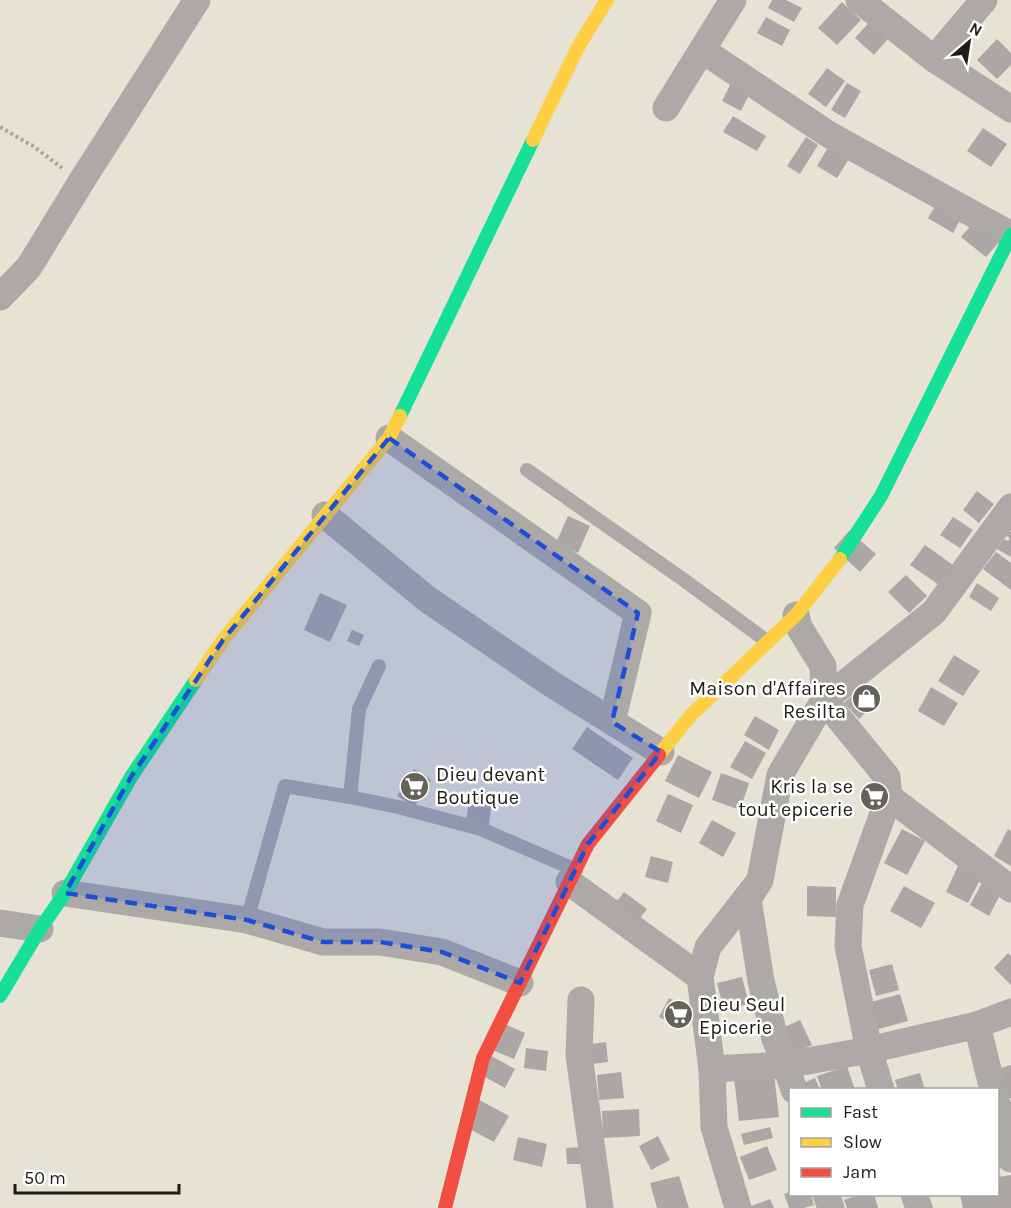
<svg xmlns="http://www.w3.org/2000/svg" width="1011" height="1208" viewBox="0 0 1011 1208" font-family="Karla,sans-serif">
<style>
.building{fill:#aca7a4}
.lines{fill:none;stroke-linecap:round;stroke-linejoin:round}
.path{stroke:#aaa6a1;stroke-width:4;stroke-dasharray:3 3;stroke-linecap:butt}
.lane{stroke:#ada9a6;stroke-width:14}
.street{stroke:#ada9a6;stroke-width:27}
.fast{stroke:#16e098;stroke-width:14}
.slow{stroke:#ffcf43;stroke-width:14}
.jam{stroke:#f24e42;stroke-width:14}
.marked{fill:#1d4ed8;fill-opacity:0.2;stroke:#1d4ed8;stroke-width:4.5;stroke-dasharray:12 8;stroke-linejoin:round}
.labels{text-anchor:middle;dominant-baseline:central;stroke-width:5;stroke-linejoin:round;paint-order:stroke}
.poi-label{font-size:20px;fill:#1f1d14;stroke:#fff;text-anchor:end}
</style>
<rect width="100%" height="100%" fill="#e6e2d4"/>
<g class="building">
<path d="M772,0h14l16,8 -8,14 -26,-14z"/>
<path d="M842,2l19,18 -24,25 -19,-17z"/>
<path d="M766,17l24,13 -8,16 -25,-13z"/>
<path d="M874,17l19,16 -19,22 -19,-17z"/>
<path d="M997,39l14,14v12l-14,14 -20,-19z"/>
<path d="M827,68l18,13 -19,26 -18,-13z"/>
<path d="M731,83l19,10 -9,18 -19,-10z"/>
<path d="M847,83l14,8 -16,27 -14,-8z"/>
<path d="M733,116l33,20 -9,15 -34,-19z"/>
<path d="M983,128l24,16 -16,23 -24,-16z"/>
<path d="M806,137l12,8 -18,29 -13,-8z"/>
<path d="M830,144l20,13 -13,21 -20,-12z"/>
<path d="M939,200l24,15 -10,18 -25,-15z"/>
<path d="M975,221l25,20 -14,16 -25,-20z"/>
<path d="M977,491l17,13 -15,19 -16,-13z"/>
<path d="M568,516l22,10 -12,27 -22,-10z"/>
<path d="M953,517l20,13 -13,18 -20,-13z"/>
<path d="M849,531l27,23 -16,18 -26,-24z"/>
<path d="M1009,531l2,1v25l-14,-8 7,-10 4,2 2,-3 -4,-2z"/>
<path d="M925,545l28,20 -14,20 -29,-20z"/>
<path d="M996,552l15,11v27l-28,-21z"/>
<path d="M906,575l21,21 -18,17 -21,-21z"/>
<path d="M977,583l22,15 -8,13 -22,-14z"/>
<path d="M320,593l27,12 -17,37 -26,-12z"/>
<path d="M352,630l12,5 -5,11 -12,-5z"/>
<path d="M954,655l26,16 -17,25 -25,-15z"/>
<path d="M865,683l15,15 -21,21 -15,-16z"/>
<path d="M931,687l27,16 -14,23 -26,-15z"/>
<path d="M755,716l24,14 -10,20 -25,-15z"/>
<path d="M587,727l46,31 -15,22 -46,-31z"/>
<path d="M745,741l21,12 -14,26 -22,-12z"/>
<path d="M678,755l34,17 -13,26 -34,-17z"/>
<path d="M414,769l17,11 -17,27 -17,-11z"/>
<path d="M721,773l28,10 -9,27 -28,-10z"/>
<path d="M870,783l17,9 -10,20 -17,-10z"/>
<path d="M470,792l23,2 -4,31 -23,-3z"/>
<path d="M668,794l25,11 -12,28 -25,-12z"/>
<path d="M712,820l24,13 -13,24 -24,-14z"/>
<path d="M902,829l23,12 -18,34 -23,-12z"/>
<path d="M1008,829l3,2v35l-17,-10z"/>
<path d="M651,856l22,6 -5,21 -23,-6z"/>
<path d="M958,866l23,12 -13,25 -22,-11z"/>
<path d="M982,883l19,10 -12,23 -19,-11z"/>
<path d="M807,886l29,1v30l-29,-1z"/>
<path d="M904,886l31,17 -14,25 -31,-17z"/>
<path d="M624,892l23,17 -13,17 -23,-17z"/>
<path d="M1008,953l3,3v29l-17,-17z"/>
<path d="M892,964l7,26 -23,6 -7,-26z"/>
<path d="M742,977l7,27 -25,6 -7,-27z"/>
<path d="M900,994l8,27 -33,9 -8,-27z"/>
<path d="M669,998l18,10 -10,18 -18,-9z"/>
<path d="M800,1020l12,25 -20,9 -12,-25z"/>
<path d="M498,1021l27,12 -11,26 -27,-11z"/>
<path d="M606,1042l2,20 -24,3 -2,-20z"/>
<path d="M526,1048l22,3 -2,20 -22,-3z"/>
<path d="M484,1052l31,17 -10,19 -31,-17z"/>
<path d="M1011,1065v33l-10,2 -8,-30z"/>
<path d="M847,1066l8,24h-33l-5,-14z"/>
<path d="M621,1072l3,26 -25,2 -2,-25z"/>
<path d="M920,1073l5,17h-27l-3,-10z"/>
<path d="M774,1074l5,43 -40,4 -5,-43z"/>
<path d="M815,1078l5,12h-22l-1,-4z"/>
<path d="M474,1097l35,19 -15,26 -34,-18z"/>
<path d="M639,1109l1,27 -37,2 -1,-27z"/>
<path d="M770,1127l3,11 -29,7 -3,-11z"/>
<path d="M658,1136l12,24 -19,10 -12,-24z"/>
<path d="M518,1137l29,7 -5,23 -29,-7z"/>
<path d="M767,1146l10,24 -28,10 -9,-23z"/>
<path d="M583,1147l1,17h-17l-1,-16z"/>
<path d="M1011,1175v33h-48l-3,-14h38v-17z"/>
<path d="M679,1176l10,32h-32l-7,-25z"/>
<path d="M790,1192v2h21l3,11 -10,3h-15l-5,-14z"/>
<path d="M860,1194h14l4,14h-31l-3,-8z"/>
<path d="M770,1199l4,9h-28z"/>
</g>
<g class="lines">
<path class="path" d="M0,127l33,19 29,22"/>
<g class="lane">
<path d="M527,470l157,110 84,62"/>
<path d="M350,797l48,10 83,22 95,41"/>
<path d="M247,920l38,-134 65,11 9,-88 20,-43"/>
</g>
<g class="street">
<path d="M859,0l75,59 77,50"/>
<path d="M702,50l126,84 183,101"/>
<path d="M934,59l50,-59"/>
<path d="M666,108l67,-108"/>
<path d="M0,297l29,-30 52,-85 116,-182"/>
<path d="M389,438l249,175 -26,109"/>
<path d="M325,515l102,84 123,84 111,69"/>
<path d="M796,615l3,12 24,39 1,34 63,77 2,20 122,92"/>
<path d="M569,882l131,95"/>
<path d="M65,893l182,27 76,22h57l62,10 78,31"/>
<path d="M0,923l40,6"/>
<path d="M581,1000l-2,55 21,153"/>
<path d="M977,1025l34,-13"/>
<path d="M712,1069l74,-4 83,-15 108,-25 16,65"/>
<path d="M794,1090l-8,-25 -11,-26 -14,-58 -13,-82 12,-19 20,-105 44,-75 110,-88 77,-105"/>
<path d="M881,1090l-12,-40 -21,-104 2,-41 39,-108"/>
<path d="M998,1106l13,53"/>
<path d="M826,1194l5,14"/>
<path d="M914,1194l5,14"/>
<path d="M738,1208l-24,-81 -2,-58 -12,-92 8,-30 46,-59"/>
</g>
<g class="fast">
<path d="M400,416l133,-276"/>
<path d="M840,559l41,-63 130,-261"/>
<path d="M0,996l40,-67 25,-36 66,-116 65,-97"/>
</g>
<g class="slow">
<path d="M533,140l45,-93 29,-47"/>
<path d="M196,680l27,-40 166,-202 11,-22"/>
<path d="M659,755l32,-40 105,-100 44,-56"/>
</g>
<path class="jam" d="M445,1208l38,-150 105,-214 71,-89"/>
</g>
<path class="marked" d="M389,438l249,175 -26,109 49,30 -73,92 -68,139 -78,-31 -62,-10h-57l-76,-22 -182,-27 66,-116 92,-137z"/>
<defs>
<symbol id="shop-disc" viewBox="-11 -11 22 22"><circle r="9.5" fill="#656257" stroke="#fff"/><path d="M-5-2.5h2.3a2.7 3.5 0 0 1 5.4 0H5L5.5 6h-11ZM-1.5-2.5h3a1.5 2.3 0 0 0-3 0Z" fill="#fff"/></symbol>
<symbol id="supermarket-disc" viewBox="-11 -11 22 22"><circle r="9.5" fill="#656257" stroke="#fff"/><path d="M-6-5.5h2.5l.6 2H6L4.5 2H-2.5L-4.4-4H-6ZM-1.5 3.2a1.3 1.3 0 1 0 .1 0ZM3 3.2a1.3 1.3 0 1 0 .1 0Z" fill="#fff"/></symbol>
</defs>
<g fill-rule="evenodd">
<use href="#shop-disc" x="850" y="682" width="33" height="33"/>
<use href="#supermarket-disc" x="398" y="770" width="33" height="33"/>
<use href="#supermarket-disc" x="858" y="780" width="33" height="33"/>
<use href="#supermarket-disc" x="662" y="998" width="33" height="33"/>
</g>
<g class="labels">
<g class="poi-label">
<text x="846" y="688">Maison d'Affaires<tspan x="846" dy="23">Resilta</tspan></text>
<text x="436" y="774" text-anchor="start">Dieu devant<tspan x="436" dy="23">Boutique</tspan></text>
<text x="853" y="786">Kris la se<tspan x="853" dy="23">tout epicerie</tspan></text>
<text x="699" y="1004" text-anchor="start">Dieu Seul<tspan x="699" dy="23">Epicerie</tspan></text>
</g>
</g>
<rect x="789" y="1088" width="210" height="108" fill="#ffffff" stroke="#a5a5a1" stroke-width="1.5"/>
<rect x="801" y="1108" width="30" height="9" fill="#16e098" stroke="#a5a5a1" stroke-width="1.5"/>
<text x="843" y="1118" font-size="18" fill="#1f1d14">Fast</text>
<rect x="801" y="1138" width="30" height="9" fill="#ffcf43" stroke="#a5a5a1" stroke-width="1.5"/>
<text x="843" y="1148" font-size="18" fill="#1f1d14">Slow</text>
<rect x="801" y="1168" width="30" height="9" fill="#f24e42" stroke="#a5a5a1" stroke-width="1.5"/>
<text x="843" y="1178" font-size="18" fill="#1f1d14">Jam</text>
<g transform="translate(969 42) rotate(29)" stroke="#ffffff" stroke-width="4.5" paint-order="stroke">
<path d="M0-4.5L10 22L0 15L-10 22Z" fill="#1f1d14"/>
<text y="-9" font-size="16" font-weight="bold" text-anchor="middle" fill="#1f1d14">N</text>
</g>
<path d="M15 1184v9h164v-9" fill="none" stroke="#1f1d14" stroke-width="3"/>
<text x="24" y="1184" font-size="18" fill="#1f1d14" stroke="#ffffff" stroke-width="4.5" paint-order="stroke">50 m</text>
</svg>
